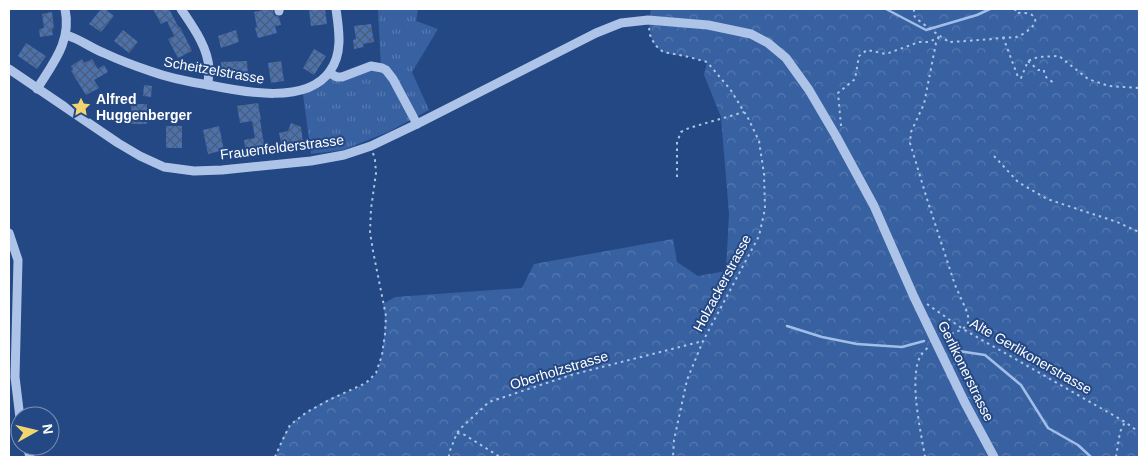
<svg xmlns="http://www.w3.org/2000/svg" width="1148" height="466" viewBox="0 0 1148 466" font-family="Arial,sans-serif">
<style>
.grass{fill:url(#grass-tufts)}
.forest{fill:url(#forest-crowns)}
.lines{fill:none;stroke-linecap:round;stroke-linejoin:round}
.stream{stroke:#a1bee9;stroke-width:2.5}
.building{fill:url(#building-cross-hatch)}
.path{stroke:#adc4e8;stroke-width:2;stroke-dasharray:2.5 4;stroke-linecap:butt}
.minor{stroke:#adc4e8;stroke-width:9}
.labels{text-anchor:middle;dominant-baseline:central;stroke-width:4;stroke-linejoin:round;paint-order:stroke}
.street-label{font-size:14px;fill:#fff;stroke:#244884}
.poi-label{font-size:14px;font-weight:bold;fill:#fff;stroke:#244884;text-anchor:start}
</style>
<defs>
<pattern id="grass-tufts" width="24" height="20" patternUnits="userSpaceOnUse" patternTransform="scale(1.25)"><rect width="24" height="20" fill="#3861a1"/><path d="M3 7l-1-3M5 7V3M7 7l1-3M15 17l-1-3M17 17v-4M19 17l1-3" fill="none" stroke="#5679af"/></pattern>
<pattern id="forest-crowns" width="20" height="18" patternUnits="userSpaceOnUse" patternTransform="scale(1.25)"><rect width="20" height="18" fill="#3861a1"/><path d="M2 6a3 3 0 1 1 6 0M12 15a3 3 0 1 1 6 0" fill="none" stroke="#5679af"/></pattern>
<pattern id="building-cross-hatch" width="8" height="8" patternUnits="userSpaceOnUse" patternTransform="scale(1.25)"><rect width="8" height="8" fill="#4c71ac"/><path d="M0 0l8 8M0 8l8-8" fill="none" stroke="#4c5d77"/></pattern>
</defs>
<rect width="100%" height="100%" fill="#244884"/>
<path class="grass" d="M378,9h40l-2,12 22,8 -26,43 17,38 -41,22 -45,18 -32,4 -8,-60 16,-6 12,-10 10,4 29,-14 11,1z"/>
<path class="forest" d="M651,9h488v448h-863c3,-10 7,-22 14,-31 6,-8 31,-23 41,-28 15,-7 38,-11 46,-26 3,-8 5,-18 6,-26 2,-15 3,-28 0,-42l12,-7 127,-9 12,-24 139,-25 4,23 21,14 28,-5 3,-57 -8,-97 -17,-42 3,-13c-8,-2 -15,-5 -23,-6 -7,-1 -14,-1 -20,-4 -16,-7 -16,-29 -13,-43z"/>
<g class="lines">
<g class="stream">
<path d="M886,9l40,21 51,-15 13,-6"/>
<path d="M787,326l35,11 35,7 45,3 22,-6"/>
<path d="M952,350l33,5 36,30 27,43 30,17 13,12"/>
</g>
</g>
<g class="building">
<path d="M101,9h4l9,7 -13,16 -12,-8z"/>
<path d="M153,9h16l10,19 1,-1 12,24 -14,7 -10,-19 6,-3 -7,-15 -6,3z"/>
<path d="M263,9h10l1,6 5,2 2,8 -6,1 2,7 -19,5 -3,-10 2,-1 -3,-15 9,-2z"/>
<path d="M309,9h16l2,15 -16,2z"/>
<path d="M52,12l2,16 -2,1 1,6 -13,2 -1,-8 5,-1 -2,-14z"/>
<path d="M371,24l3,18 -11,2 1,3 -10,2 -1,-9 3,-1 -2,-13z"/>
<path d="M123,30l15,12 -9,11 -15,-12z"/>
<path d="M236,30l3,12 -18,6 -3,-12z"/>
<path d="M26,43l20,13 -9,13 -19,-13z"/>
<path d="M314,49l12,7 -12,19 -11,-7z"/>
<path d="M82,59l2,4 8,-4 6,10 6,-4 4,7 -14,8 5,8 -13,7 -15,-24 2,-1 -2,-4z"/>
<path d="M247,61l1,15 -26,1 -1,-15z"/>
<path d="M281,61l3,20 -13,2 -3,-20z"/>
<path d="M144,85l8,1 -1,11 -8,-1z"/>
<path d="M258,103l3,17h-1l5,30 -19,3 -2,-13 11,-2 -3,-17 -12,2 -3,-17z"/>
<rect x="131" y="104" width="16" height="20"/>
<path d="M291,123l10,4 3,22 -10,1 -1,-5 -11,2 -3,-14 9,-2z"/>
<rect x="166" y="126" width="16" height="22"/>
<path d="M219,126l5,24 -16,4 -5,-24z"/>
</g>
<g class="lines">
<g class="path">
<path d="M914,9c0,3 -1,5 1,8 2,3 29,22 34,25 17,-1 34,-2 52,-4 5,-1 10,0 15,-1 7,-2 27,-14 16,-22 -4,-3 -12,-2 -16,-2l-1,-4"/>
<path d="M1138,9l1,1"/>
<path d="M649,28l1,7 5,10 8,7 22,4 22,6 23,27 18,29 11,23 5,33 1,35 -6,27 -56,105 -16,39 -13,60 -1,17"/>
<path d="M939,37l-3,6 -12,61 -13,28 -1,11 17,56 28,86 13,29v9l-5,6 -19,8"/>
<path d="M1003,37l15,40 3,1 7,-17 10,-4 21,-1 29,23 21,7 30,2"/>
<path d="M1028,61l10,9h6c0,6 3,9 9,12"/>
<path d="M841,126l-3,-33 17,-14 4,-23 8,-6 19,4 33,-12h10l10,-5"/>
<path d="M994,156l24,26 29,17 70,23 22,10"/>
<path d="M677,177v-35l4,-10 8,-4 55,-16"/>
<path d="M927,304l36,25 162,93 14,10"/>
<path d="M457,433l8,2 35,22"/>
<path d="M275,457l7,-16 8,-16 17,-13 24,-13 35,-16 10,-10 6,-18 3,-21 1,-18 -13,-65 -3,-19 1,-23 5,-36 -1,-13 -2,-7"/>
<path d="M449,457v-4l8,-20 5,-6 27,-25 82,-27 132,-34"/>
<path d="M925,457c-4,-25 -17,-80 -4,-102 2,-3 6,-6 8,-9"/>
<path d="M1116,457l4,-25 5,-10"/>
</g>
<g class="minor">
<path d="M181,9c12,18 27,38 28,60 0,5 -1,11 -1,16"/>
<path d="M279,9v2"/>
<path d="M66,35c14,4 25,13 38,18 15,7 31,13 46,18 19,7 39,11 59,14 34,7 98,20 121,-14 13,-18 9,-41 6,-62"/>
<path d="M9,69l109,74 22,13 24,11 30,4 28,-1 89,-9 33,-6 27,-9 46,-22 179,-91 25,-10 27,-3 60,5 43,9 17,9 18,15 23,32 27,46 38,70 40,91 51,106 29,54"/>
<path d="M329,73l8,4h5l29,-11 11,2 4,2 7,9 24,45"/>
<path d="M37,89c16,-26 35,-48 28,-80"/>
<path d="M9,233l9,27 -3,117 5,41"/>
<path d="M27,446l3,11"/>
</g>
</g>
<defs>
<symbol id="sight-bare" viewBox="-9 -9 18 18"><path d="M0-6L1.8-2.2L6-1.7L2.9 1.2L3.7 5.4L0 3.3L-3.7 5.4L-2.9 1.2L-6-1.7L-1.8-2.2Z" fill="#f3d570" stroke="#244884" stroke-width="2.5" paint-order="stroke"/></symbol>
</defs>
<g fill-rule="evenodd">
<use href="#sight-bare" x="67" y="93" width="28" height="28"/>
</g>
<g class="labels">
<g class="street-label">
<text transform="translate(214 70) rotate(10)">Scheitzelstrasse</text>
<text transform="translate(282 147) rotate(-7)">Frauenfelderstrasse</text>
<text transform="translate(722 283) rotate(-62)">Holzackerstrasse</text>
<text transform="translate(1031 356) rotate(30)">Alte Gerlikonerstrasse</text>
<text transform="translate(559 370) rotate(-17)">Oberholzstrasse</text>
<text transform="translate(966 371) rotate(64)">Gerlikonerstrasse</text>
</g>
<g class="poi-label">
<text x="96" y="99">Alfred<tspan x="96" dy="16">Huggenberger</tspan></text>
</g>
</g>
<rect width="1148" height="466" fill="none" stroke="#ffffff" stroke-width="20"/>
<g transform="translate(35 431) rotate(82)"><circle r="24" fill="#244884" stroke="#7c91b5"/>
<path d="M0-4L9 19L0 12L-9 19Z" fill="#f3d570"/>
<text y="-8" font-size="14" font-weight="bold" text-anchor="middle" fill="#ffffff">N</text>
</g>
</svg>
